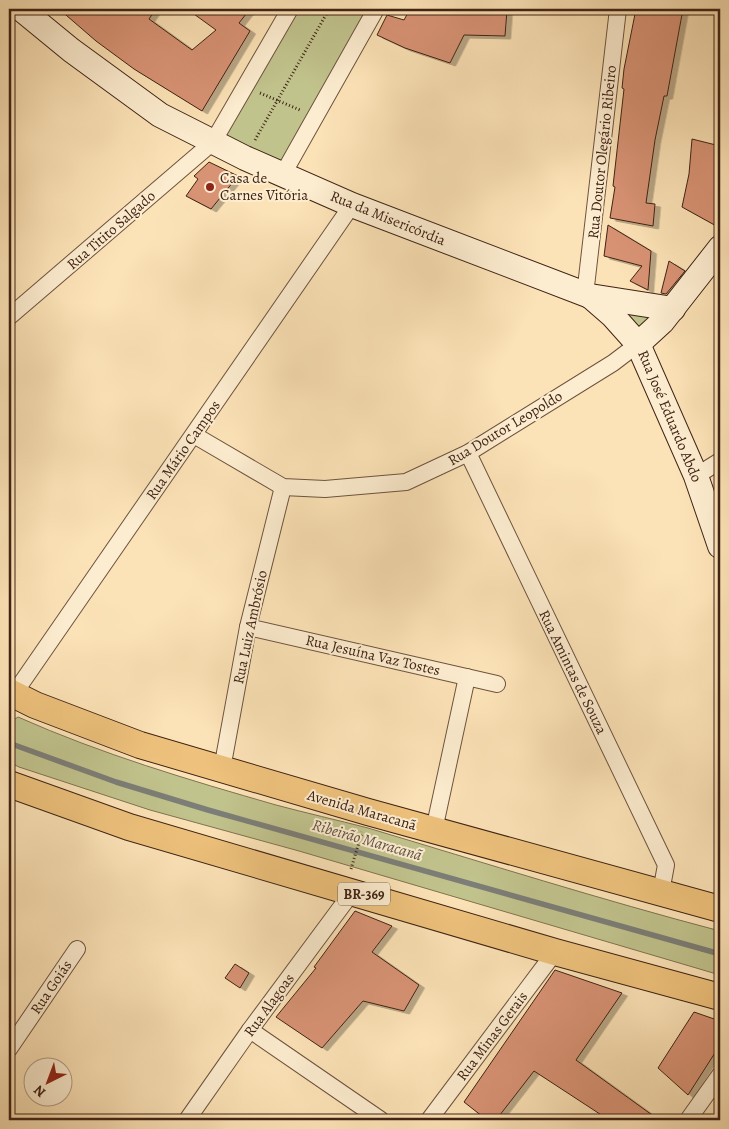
<svg xmlns="http://www.w3.org/2000/svg" width="729" height="1129" viewBox="0 0 729 1129" font-family="Alegreya,serif">
<style>
.green{fill:#c1c38d;stroke:#807351}
.lines{fill:none;stroke-linecap:round;stroke-linejoin:round}
.stream{stroke:#7c7e77;stroke-width:5.5}
.building{fill:#d89375;stroke:#3f2315;filter:url(#shadow)}
.street-casing{stroke:#6e533e;stroke-width:18}
.secondary-casing{stroke:#3f2315;stroke-width:26}
.primary-casing{stroke:#3f2315;stroke-width:28}
.path{stroke:#3f2315;stroke-width:3;stroke-dasharray:1 2.5;stroke-linecap:butt}
.street{stroke:#fdedd0;stroke-width:16}
.secondary{stroke:#fdedd0;stroke-width:24}
.primary{stroke:#eec27c;stroke-width:26}
.poi-dot{fill:#8f2418;stroke:#fdedd0;stroke-width:2}
.labels{text-anchor:middle;dominant-baseline:central;stroke-width:4;stroke-linejoin:round;paint-order:stroke}
.shield{fill:#fdedd0;stroke:#78604d;stroke-width:1}
.shield-label{font-size:14px;font-weight:bold;fill:#3f2315}
.street-label{font-size:15px;fill:#3f2315;stroke:#fdedd0}
.poi-label{font-size:15px;fill:#3f2315;stroke:#fdedd0;text-anchor:start}
.water-label{font-size:16px;font-style:italic;fill:#5d5146;stroke:#fdedd0}
</style>
<defs>
<filter id="shadow"><feDropShadow dx="5.5" dy="3" stdDeviation="0" flood-color="#0004"/></filter>
</defs>
<rect width="100%" height="100%" fill="#fce3b7"/>
<filter id="stains"><feTurbulence type="fractalNoise" baseFrequency=".004" numOctaves="4"/><feColorMatrix values="0 0 0 0 .2 0 0 0 0 .09 0 0 0 0 .02 0 0 0 .5 -.17"/></filter>
<radialGradient id="worn" r=".72"><stop offset=".6" stop-color="#630" stop-opacity="0"/><stop offset="1" stop-color="#630" stop-opacity=".3"/></radialGradient>
<g class="green">
<path d="M294,9h74l-88,158 -57,-28z"/>
<path d="M625,305l40,5 -24,27 -18,-18z"/>
<path d="M18,717c83,37 171,63 258,88 30,8 61,15 92,23 117,35 234,72 352,103v44l-421,-124 -149,-41 -131,-43 -10,-5v-39z"/>
</g>
<g class="lines">
<path class="stream" d="M9,743l107,39 92,28 512,144"/>
</g>
<g class="building">
<path d="M59,9h97l-7,10 43,31 24,-20 -29,-21h63l-11,14 11,8 -48,80 -68,-42 -38,-28z"/>
<path d="M410,9l97,1 -2,26 -41,-1 -14,28 -45,-15 -28,-13 10,-20 17,5z"/>
<path d="M636,9h47l-16,87h-3l-9,44 -9,63 9,1 -2,22 -43,-8 5,-31 -2,-1 11,-97 -2,-1 2,-19z"/>
<path d="M692,139l28,7v82l-38,-21 7,-33z"/>
<path d="M209,162l29,14 -27,33 -25,-13 12,-17 -4,-3z"/>
<path d="M608,225l43,26 -3,39 -18,-9 12,-15 -38,-10z"/>
<path d="M669,261l16,10 -19,23 -5,-1z"/>
<path d="M355,911l37,15 -20,26 47,33 -15,26 -41,-10 -41,47 -46,-31 40,-49 -2,-1z"/>
<path d="M235,964l14,9 -9,15 -15,-10z"/>
<path d="M555,970l67,23 -46,67 83,60h-50l-75,-49 -38,49h-9l-23,-18z"/>
<path d="M694,1012l26,9v24l-32,50 -30,-27z"/>
</g>
<g class="lines">
<defs>
<g id="street">
<path d="M283,174l93,-165"/>
<path d="M585,295l33,-286"/>
<path d="M9,317l204,-175 77,-133"/>
<path d="M194,435l89,52 42,2 81,-7 62,-29 145,-90 25,-19"/>
<path d="M468,453l198,412 -5,27"/>
<path d="M696,476l24,-15"/>
<path d="M248,627l249,57"/>
<path d="M9,701l343,-496"/>
<path d="M222,769l26,-142 35,-140"/>
<path d="M434,830l33,-153"/>
<path d="M250,1030l131,90"/>
<path d="M9,1049l68,-100"/>
<path d="M187,1120l63,-90 103,-139"/>
<path d="M429,1120l126,-168"/>
<path d="M688,1120l32,-45"/>
</g>
<g id="secondary">
<path d="M21,9l50,41 89,65 85,43 107,47 238,91 83,13"/>
<path d="M590,296l23,20 25,28 58,132 24,70"/>
<path d="M638,344l24,-22 58,-74"/>
</g>
<g id="primary">
<path d="M9,692l26,13 105,40 228,67 352,97"/>
<path d="M9,784l120,43 426,125 165,45"/>
</g>
</defs>
<use href="#street" class="street-casing"/>
<use href="#secondary" class="secondary-casing"/>
<use href="#primary" class="primary-casing"/>
<g class="path">
<path d="M260,93l40,17"/>
<path d="M255,140l73,-129 5,-2"/>
<path d="M351,869l11,-37"/>
</g>
<use href="#street" class="street"/>
<use href="#secondary" class="secondary"/>
<use href="#primary" class="primary"/>
</g>
<circle class="poi-dot" cx="210" cy="187" r="5"/>
<g class="labels">
<rect class="shield" x="338" y="882.5" width="52" height="23" rx="4"/>
<g class="shield-label">
<text x="364" y="894">BR-369</text>
</g>
<g class="street-label">
<text transform="translate(602 152) rotate(-84)">Rua Doutor Olegário Ribeiro</text>
<text transform="translate(388 218) rotate(22)">Rua da Misericórdia</text>
<text transform="translate(111 230) rotate(-41)">Rua Titito Salgado</text>
<text transform="translate(670 416) rotate(67)">Rua José Eduardo Abdo</text>
<text transform="translate(505 428) rotate(-31)">Rua Doutor Leopoldo</text>
<text transform="translate(183 450) rotate(-55)">Rua Mário Campos</text>
<text transform="translate(250 627) rotate(-78)">Rua Luiz Ambrósio</text>
<text transform="translate(373 655) rotate(13)">Rua Jesuína Vaz Tostes</text>
<text transform="translate(573 672) rotate(64)">Rua Amintas de Souza</text>
<text transform="translate(362 810) rotate(16)">Avenida Maracanã</text>
<text transform="translate(51 987) rotate(-56)">Rua Goiás</text>
<text transform="translate(269 1005) rotate(-54)">Rua Alagoas</text>
<text transform="translate(492 1036) rotate(-53)">Rua Minas Gerais</text>
</g>
<g class="poi-label">
<text x="220" y="178">Casa de<tspan x="220" dy="17">Carnes Vitória</tspan></text>
</g>
<g class="water-label">
<text transform="translate(367 840) rotate(16)">Ribeirão Maracanã</text>
</g>
</g>
<rect width="729" height="1129" fill="none" stroke="#fce3b7" stroke-width="30"/>
<rect x="10" y="10" width="709" height="1109" fill="none" stroke="#3f2315" stroke-width="2.5"/>
<rect x="15" y="15" width="699" height="1099" fill="none" stroke="#3f2315"/>
<g transform="translate(48 1082) rotate(222)"><circle r="24" fill="#fdedd0" stroke="#b19c85"/>
<path d="M0-4L9 19L0 12L-9 19Z" fill="#8f2418"/>
<text y="-8" font-size="14" font-weight="bold" text-anchor="middle" fill="#3f2315">N</text>
</g>
<rect width="100%" height="100%" filter="url(#stains)"/>
<rect width="100%" height="100%" fill="url(#worn)"/>
</svg>
